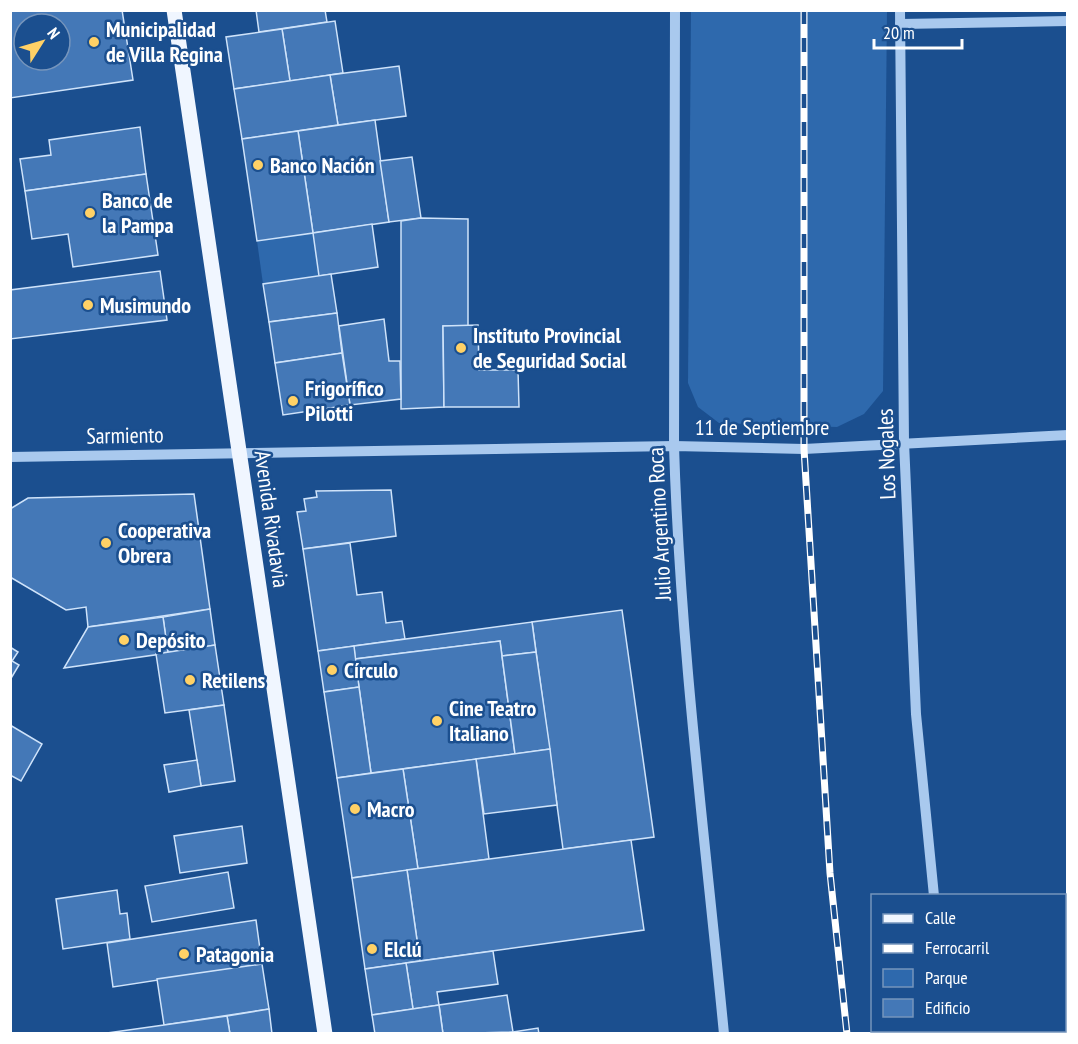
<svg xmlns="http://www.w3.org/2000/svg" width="1078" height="1044" viewBox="0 0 1078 1044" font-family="'PT Sans Narrow',sans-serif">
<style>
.green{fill:#2e69ad}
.building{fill:#4478b7;stroke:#cfe3fa;stroke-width:1.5;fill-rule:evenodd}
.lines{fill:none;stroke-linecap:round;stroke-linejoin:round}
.minor{stroke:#a9c9ee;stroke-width:10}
.major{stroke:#f0f6ff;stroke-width:15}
.rail-casing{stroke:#fff;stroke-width:7}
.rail{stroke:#1b4f8f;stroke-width:4.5;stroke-dasharray:14;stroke-linecap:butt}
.poi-dot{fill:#ffd166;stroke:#1b4f8f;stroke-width:2}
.labels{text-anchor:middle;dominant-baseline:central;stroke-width:5;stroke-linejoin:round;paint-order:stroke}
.poi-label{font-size:22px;font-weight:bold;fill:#fff;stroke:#1b4f8f;text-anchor:start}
.street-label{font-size:22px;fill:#fff;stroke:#1b4f8f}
</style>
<rect width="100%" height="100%" fill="#1b4f8f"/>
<g class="green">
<path d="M691,11h196l-4,380 -19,23 -27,13 -118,-4 -21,-16 -10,-24z"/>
<path d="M313,233l6,43 -56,8 -6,-43z"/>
</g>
<g class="building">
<path d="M10,10h112l11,70 -123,18zM24,24h36v36h-36z"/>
<path d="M256,10h69l2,12 -68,10z"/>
<path d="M335,21l8,52 -53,8 -8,-52z"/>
<path d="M282,29l8,52 -56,8 -8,-52z"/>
<path d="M399,66l7,50 -68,9 -8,-50z"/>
<path d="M330,75l8,50 -96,14 -8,-50z"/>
<path d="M375,120l14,102 -76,11 -15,-102z"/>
<path d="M140,127l6,47 -121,17 -5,-32 31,-4 -2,-15z"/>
<path d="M298,131l15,102 -56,8 -15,-102z"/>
<path d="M412,157l9,61 -32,4 -9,-61z"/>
<path d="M146,174l12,81 -85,12 -5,-33 -36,5 -7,-48z"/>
<path d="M421,218l47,1v107h-25l1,81 -43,2v-188z"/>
<path d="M372,224l6,43 -59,9 -6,-43z"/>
<path d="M160,271l7,49 -157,19v-49z"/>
<path d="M331,274l6,39 -68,9 -6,-38z"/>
<path d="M337,313l5,40 -67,10 -6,-41z"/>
<path d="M384,319l5,42h11l1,38 -51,6 -11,-79z"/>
<path d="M478,325l1,45h39l1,37h-75l-1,-81z"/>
<path d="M342,353l8,52 -67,10 -8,-52z"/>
<path d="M391,490l5,46 -93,13 -6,-37 9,-1 -2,-12 13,-2 -1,-6z"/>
<path d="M194,494l16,115 -122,18 -2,-20 -20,3 -56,-33v-68l18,-11z"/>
<path d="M350,543l7,52 25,-3 4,31 16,-2 3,18 -87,12 -15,-102z"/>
<path d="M210,609l5,36 -47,8 -5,-36z"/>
<path d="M622,610l32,227 -91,12 -31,-227z"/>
<path d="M163,617l5,36 -104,15 24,-41z"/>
<path d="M532,622l4,30 -34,4 -2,-15 -145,18 -1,-13z"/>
<path d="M500,641l15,113 -144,19 -16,-114z"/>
<path d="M215,645l9,60 -59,8 -9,-59z"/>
<path d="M354,646l5,41 -35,5 -6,-41z"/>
<path d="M10,647l8,5 -6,9 7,4 -9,15z"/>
<path d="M536,652l14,97 -35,5 -13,-98z"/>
<path d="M359,687l12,86 -34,5 -13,-86z"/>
<path d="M224,705l11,76 -34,5 -12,-76z"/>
<path d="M10,725l32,19 -21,37 -11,-6z"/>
<path d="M550,749l7,56 -73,9 -8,-55z"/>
<path d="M476,759l13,100 -71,10 -15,-100z"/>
<path d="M197,760l4,26 -32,6 -5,-27z"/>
<path d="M403,769l15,100 -66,9 -15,-100z"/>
<path d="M242,826l5,37 -67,10 -6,-37z"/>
<path d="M631,840l13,90 -224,31 -13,-91z"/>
<path d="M407,870l13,91 -55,8 -13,-91z"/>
<path d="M228,872l6,36 -82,14 -7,-36z"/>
<path d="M117,890l3,24 7,-1 3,26 -67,10 -7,-50z"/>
<path d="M256,920l6,44 -149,23 -6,-44z"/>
<path d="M493,951l5,33 -61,8 2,13 -26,4 -7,-46z"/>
<path d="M406,963l7,46 -41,6 -7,-46z"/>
<path d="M262,964l7,45 -105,16 -7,-46z"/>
<path d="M507,995l6,37 -70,2 -4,-29z"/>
<path d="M439,1005l4,29h-68l-3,-19z"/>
<path d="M269,1009l3,25h-42l-3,-18z"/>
<path d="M227,1016l3,18 -123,-1 57,-8z"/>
<path d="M538,1028l1,6h-39l13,-2z"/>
</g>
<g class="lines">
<g class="minor">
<path d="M675,10l-1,436c6,197 31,392 50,588"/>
<path d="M900,10l4,432 12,272 18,182"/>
<path d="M900,24l168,-3"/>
<path d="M10,457l664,-11 130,3 264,-14"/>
<path d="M948,1030v4"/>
</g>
<path class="major" d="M174,10l151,1024"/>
<defs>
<path id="rail" d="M804,10v439l26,424 17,161"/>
</defs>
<use href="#rail" class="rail-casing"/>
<use href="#rail" class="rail"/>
</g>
<g class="poi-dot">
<circle cx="94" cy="42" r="6"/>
<circle cx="258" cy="165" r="6"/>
<circle cx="90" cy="213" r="6"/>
<circle cx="88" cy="305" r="6"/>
<circle cx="461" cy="348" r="6"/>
<circle cx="293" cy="401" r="6"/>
<circle cx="106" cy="543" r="6"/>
<circle cx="124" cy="640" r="6"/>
<circle cx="332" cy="670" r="6"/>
<circle cx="190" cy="680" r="6"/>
<circle cx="437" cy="721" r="6"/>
<circle cx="355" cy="809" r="6"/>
<circle cx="372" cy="949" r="6"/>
<circle cx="184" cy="954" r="6"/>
</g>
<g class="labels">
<g class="poi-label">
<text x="106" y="29">Municipalidad<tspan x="106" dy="25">de Villa Regina</tspan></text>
<text x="270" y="165">Banco Nación</text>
<text x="102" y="200">Banco de<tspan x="102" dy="25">la Pampa</tspan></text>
<text x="100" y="305">Musimundo</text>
<text x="473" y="335">Instituto Provincial<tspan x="473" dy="25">de Seguridad Social</tspan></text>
<text x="305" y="388">Frigorífico<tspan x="305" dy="25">Pilotti</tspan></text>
<text x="118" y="530">Cooperativa<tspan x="118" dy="25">Obrera</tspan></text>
<text x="136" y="640">Depósito</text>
<text x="344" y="670">Círculo</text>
<text x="202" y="680">Retilens</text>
<text x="449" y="708">Cine Teatro<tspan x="449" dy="25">Italiano</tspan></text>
<text x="367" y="809">Macro</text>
<text x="384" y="949">Elclú</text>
<text x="196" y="954">Patagonia</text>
</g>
<g class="street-label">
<text x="762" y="427">11 de Septiembre</text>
<text transform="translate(125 435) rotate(-1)">Sarmiento</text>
<text transform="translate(886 454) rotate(-92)">Los Nogales</text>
<text transform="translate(272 519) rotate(82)">Avenida Rivadavia</text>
<text transform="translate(659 524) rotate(-93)">Julio Argentino Roca</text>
</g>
</g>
<rect width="1078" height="1044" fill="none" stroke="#ffffff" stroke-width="24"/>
<rect x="871" y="894" width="195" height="138" fill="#1b4f8f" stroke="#7695bc" stroke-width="1.5"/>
<rect x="883" y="914" width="30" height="9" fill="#f0f6ff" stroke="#7695bc" stroke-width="1.5"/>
<text x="925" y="924" font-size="18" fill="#ffffff">Calle</text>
<rect x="883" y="944" width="30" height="9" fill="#ffffff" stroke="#7695bc" stroke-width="1.5"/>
<text x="925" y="954" font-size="18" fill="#ffffff">Ferrocarril</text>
<rect x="883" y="969" width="30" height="18" fill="#2e69ad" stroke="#7695bc" stroke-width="1.5"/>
<text x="925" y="984" font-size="18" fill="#ffffff">Parque</text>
<rect x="883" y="999" width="30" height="18" fill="#4478b7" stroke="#7695bc" stroke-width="1.5"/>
<text x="925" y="1014" font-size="18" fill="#ffffff">Edificio</text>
<g transform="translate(42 42) rotate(53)"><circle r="28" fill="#1b4f8f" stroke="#7695bc" stroke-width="1.5"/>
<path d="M0-4.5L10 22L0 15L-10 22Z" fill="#ffd166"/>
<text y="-9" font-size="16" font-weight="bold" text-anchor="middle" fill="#ffffff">N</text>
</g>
<path d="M874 39v9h88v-9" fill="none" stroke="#ffffff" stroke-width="3"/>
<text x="883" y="39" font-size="18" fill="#ffffff" stroke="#1b4f8f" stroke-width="4.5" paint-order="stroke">20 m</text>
</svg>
